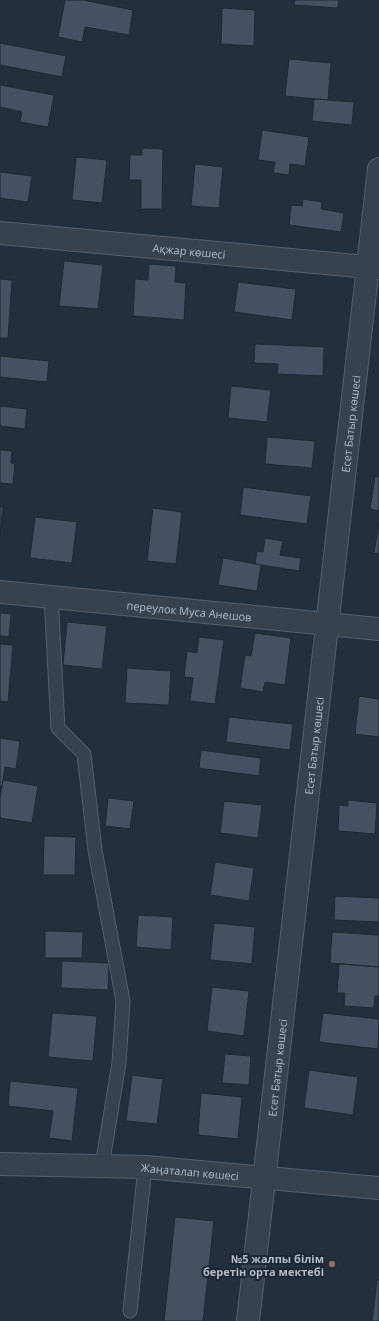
<svg xmlns="http://www.w3.org/2000/svg" width="379" height="1321" viewBox="0 0 379 1321" font-family="'Open Sans',sans-serif">
<style>
.building{fill:#455162;stroke:#1f2835}
.lines{fill:none;stroke-linecap:round;stroke-linejoin:round}
.service-casing{stroke:#565f6c;stroke-width:15}
.minor-casing{stroke:#565f6c;stroke-width:24}
.tertiary-casing{stroke:#565f6c;stroke-width:24}
.service{stroke:#38414e;stroke-width:13}
.minor{stroke:#38414e;stroke-width:22}
.tertiary{stroke:#38414e;stroke-width:22}
.education-dot{fill:#8d6e63;stroke:#1d2633;stroke-width:1.5}
.labels{text-anchor:middle;dominant-baseline:central;stroke-width:4;stroke-linejoin:round;paint-order:stroke}
.street-label{font-size:11px;fill:#b4bcc9;stroke:#1d2633}
.poi-label{font-size:11px;font-weight:bold;fill:#b4bcc9;stroke:#1d2633;text-anchor:end}
</style>
<rect width="100%" height="100%" fill="#242f3e"/>
<g class="building">
<path d="M65,0h18l50,10 -4,25 -44,-8 -3,15 -24,-5z"/>
<path d="M295,0h44l-1,8 -44,-3z"/>
<path d="M222,8l33,2 -1,36 -33,-2z"/>
<path d="M0,43l66,13 -4,21 -62,-12z"/>
<path d="M289,59l42,4 -3,37 -43,-4z"/>
<path d="M0,85l54,10 -6,32 -28,-5 2,-10 -22,-5z"/>
<path d="M314,99l40,3 -2,23 -40,-4z"/>
<path d="M262,130l47,7 -4,29 -15,-2 -1,11 -16,-2 2,-11 -17,-2z"/>
<path d="M142,148l21,1 -1,60h-21v-29h-12l1,-25h12z"/>
<path d="M76,157l31,3 -5,43 -30,-3z"/>
<path d="M195,164l28,3 -4,41 -28,-2z"/>
<path d="M0,172l32,4 -4,26 -28,-4z"/>
<path d="M303,199l19,3 -1,7 23,4 -3,19 -52,-7 2,-20 11,1z"/>
<path d="M64,261l39,4 -5,44 -39,-3z"/>
<path d="M149,264l27,2 -1,16 11,1 -2,37 -51,-4 2,-37 13,1z"/>
<path d="M0,279l12,1 -4,58h-8z"/>
<path d="M238,282l58,7 -4,31 -58,-8z"/>
<path d="M255,344l69,3 -1,29 -46,-2 1,-10 -24,-1z"/>
<path d="M0,356l49,5 -2,21 -47,-5z"/>
<path d="M231,386l40,4 -4,32 -39,-4z"/>
<path d="M0,406l27,3 -2,20 -25,-3z"/>
<path d="M267,437l48,4 -3,27 -47,-4z"/>
<path d="M0,450l12,1 -1,12 4,1 -2,20 -13,-1z"/>
<path d="M375,476l4,1v34l-9,-2z"/>
<path d="M243,487l68,9 -4,28 -67,-9z"/>
<path d="M0,507h3l-3,29z"/>
<path d="M153,508l29,4 -6,52 -29,-3z"/>
<path d="M35,517l42,5 -5,41 -42,-5z"/>
<path d="M379,522v32l-5,-1z"/>
<path d="M265,538l18,3 -3,14 21,3 -2,13 -44,-7 2,-13 6,1z"/>
<path d="M223,558l38,7 -4,26 -39,-6z"/>
<path d="M0,613l11,1 -2,23 -9,-1z"/>
<path d="M67,622l40,4 -5,43 -39,-4z"/>
<path d="M255,633l36,5 -6,47 -20,-3 -2,10 -23,-4 5,-33 6,1z"/>
<path d="M199,637l25,3 -9,64 -25,-3 3,-23 -9,-1 3,-26 10,2z"/>
<path d="M0,644l13,1 -5,57 -8,-1z"/>
<path d="M127,668l44,3 -2,34 -44,-2z"/>
<path d="M359,696l20,3v38l-24,-3z"/>
<path d="M229,717l64,7 -3,26 -64,-8z"/>
<path d="M0,738l20,3 -4,28 -11,-2 -3,20 -2,-1z"/>
<path d="M201,750l60,8 -2,18 -60,-8z"/>
<path d="M3,780l35,6 -6,37 -32,-5v-20z"/>
<path d="M108,798l26,3 -4,28 -25,-3z"/>
<path d="M348,800l29,3 -2,31 -37,-3 1,-26 9,1z"/>
<path d="M224,801l38,4 -4,33 -38,-5z"/>
<path d="M44,836l32,1 -1,38h-32z"/>
<path d="M215,862l39,6 -5,33 -39,-6z"/>
<path d="M335,896l44,2v24l-45,-2z"/>
<path d="M138,915l35,2 -2,33 -35,-3z"/>
<path d="M214,923l41,4 -3,37 -42,-4z"/>
<path d="M45,931l38,1 -1,26h-37z"/>
<path d="M332,932l47,3v32l-49,-4z"/>
<path d="M62,961l47,2 -1,27 -47,-2z"/>
<path d="M339,964l40,3v29h-4l-1,12 -30,-2 1,-13h-8z"/>
<path d="M212,987l37,4 -5,45 -37,-5z"/>
<path d="M52,1013l45,3 -4,45 -45,-4z"/>
<path d="M323,1013l56,6 -1,30 -59,-7z"/>
<path d="M225,1054l26,2 -2,29 -27,-2z"/>
<path d="M309,1070l49,7 -5,38 -49,-7z"/>
<path d="M132,1075l31,4 -6,45 -31,-3z"/>
<path d="M10,1081l68,7 -6,53 -23,-3 4,-27 -45,-5z"/>
<path d="M201,1093l41,4 -4,42 -40,-4z"/>
<path d="M175,1217l39,4 -11,100h-39z"/>
<path d="M377,1280h2v41h-7z"/>
</g>
<g class="lines">
<defs>
<g id="service">
<path d="M51,596l7,132 26,26 11,96 28,151 -4,62 -17,103"/>
<path d="M130,1311l15,-144"/>
</g>
<g id="minor">
<path id="s1" d="M0,233l379,35"/>
<path id="s2" d="M0,592l379,37"/>
<path id="s3" d="M0,1164l145,3 234,21"/>
</g>
<g id="tertiary">
<path id="s4" d="M248,1321l131,-1152"/>
</g>
</defs>
<use href="#service" class="service-casing"/>
<use href="#minor" class="minor-casing"/>
<use href="#tertiary" class="tertiary-casing"/>
<use href="#service" class="service"/>
<use href="#minor" class="minor"/>
<use href="#tertiary" class="tertiary"/>
</g>
<circle class="education-dot" cx="332" cy="1264" r="4"/>
<g class="labels">
<g class="street-label">
<text stroke="none"><textPath href="#s1" startOffset="190">Ақжар көшесі</textPath></text>
<text stroke="none"><textPath href="#s4" startOffset="903">Есет Батыр көшесі</textPath></text>
<text stroke="none"><textPath href="#s2" startOffset="190">переулок Муса Анешов</textPath></text>
<text stroke="none"><textPath href="#s4" startOffset="579">Есет Батыр көшесі</textPath></text>
<text stroke="none"><textPath href="#s4" startOffset="255">Есет Батыр көшесі</textPath></text>
<text stroke="none"><textPath href="#s3" startOffset="190">Жаңаталап көшесі</textPath></text>
</g>
<g class="poi-label">
<text x="324" y="1258">№5 жалпы білім<tspan x="324" dy="13">беретін орта мектебі</tspan></text>
</g>
</g>
</svg>
